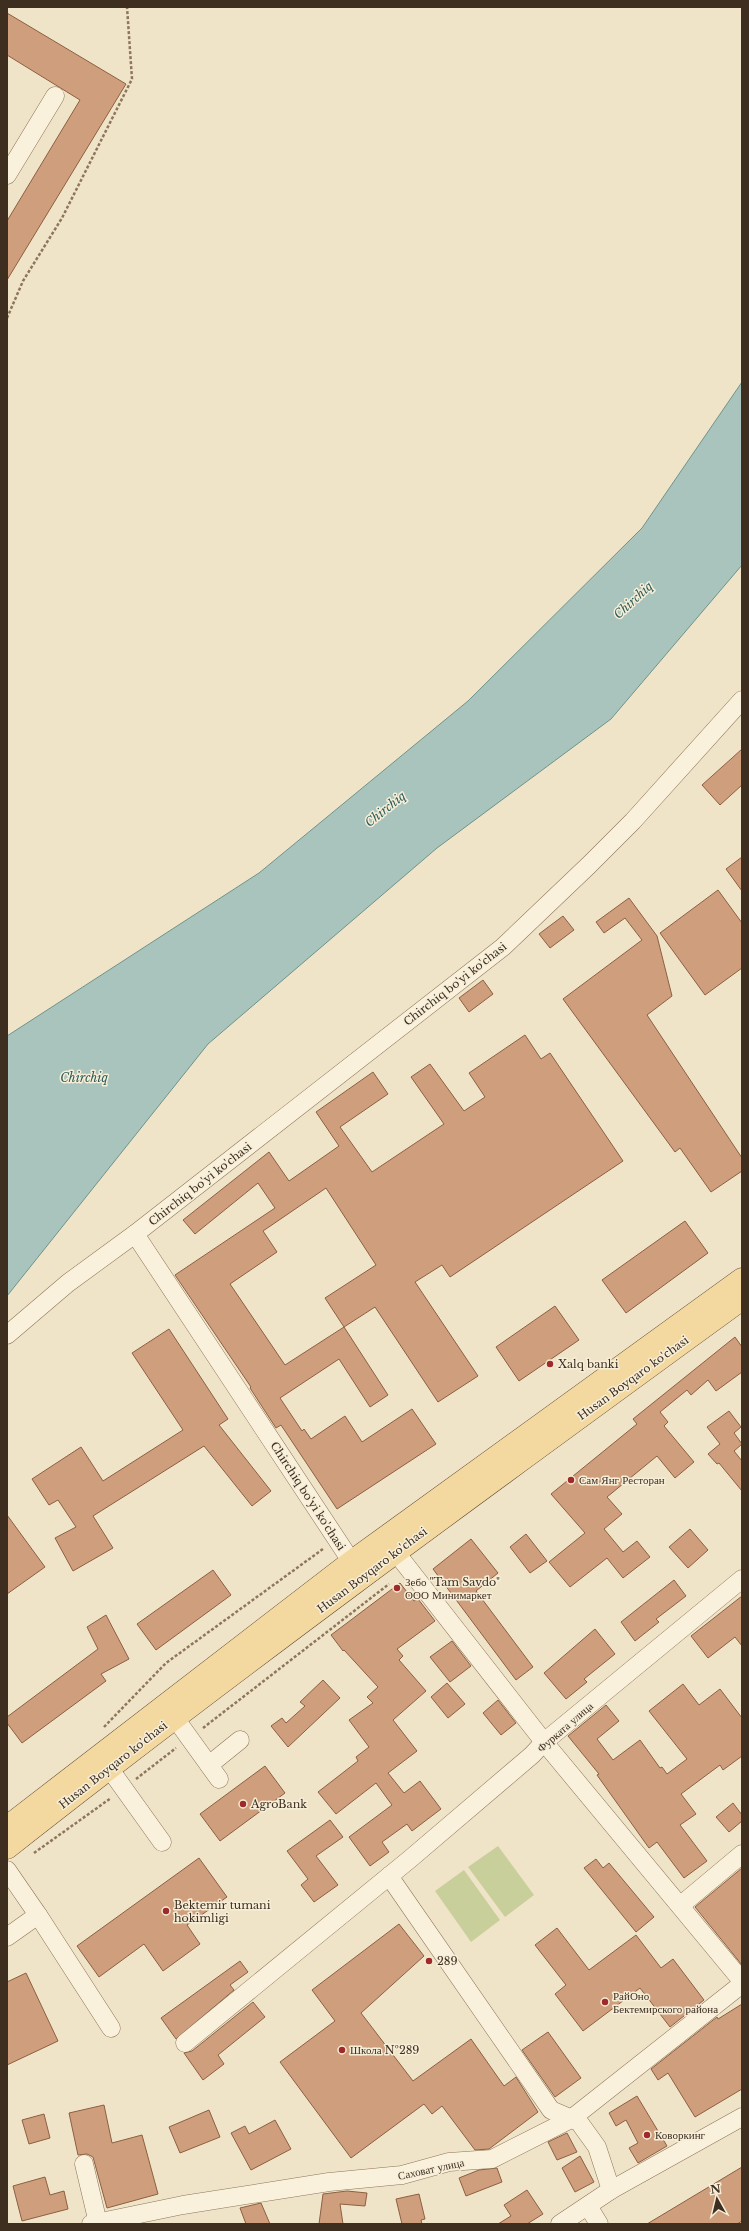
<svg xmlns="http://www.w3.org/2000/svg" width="749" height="2231" viewBox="0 0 749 2231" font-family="'Libre Baskerville',serif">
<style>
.green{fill:#c9cf9b}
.water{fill:#a9c4bc;stroke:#6f938a}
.building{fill:#cf9f7d;stroke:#8d5f41;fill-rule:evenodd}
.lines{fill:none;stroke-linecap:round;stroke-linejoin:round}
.minor-casing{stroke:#8d765c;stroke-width:19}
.major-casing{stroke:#5b4430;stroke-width:23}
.path{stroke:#8d765c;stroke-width:2.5;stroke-dasharray:3 2;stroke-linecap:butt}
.minor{stroke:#faf1dc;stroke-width:18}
.major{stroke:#f3d9a0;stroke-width:22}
.poi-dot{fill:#9e2a2b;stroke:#f7eed8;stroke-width:1.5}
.labels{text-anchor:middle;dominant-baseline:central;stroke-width:3;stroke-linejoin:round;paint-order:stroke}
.street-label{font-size:11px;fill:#3d2e20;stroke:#f7eed8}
.poi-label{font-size:11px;fill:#3d2e20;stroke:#f7eed8;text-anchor:start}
.water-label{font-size:12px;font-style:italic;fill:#2f5d5a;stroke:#f7eed8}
</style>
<rect width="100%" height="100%" fill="#f0e4c8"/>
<g class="green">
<path d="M498,1846l36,49 -29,22 -37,-50z"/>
<path d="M464,1870l36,50 -29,22 -36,-51z"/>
</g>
<path class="water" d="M742,382v183l-131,154 -174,129 -229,196 -201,252v-260l252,-163 209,-172 174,-173z"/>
<g class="building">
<path d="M7,13l119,71 -119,196v-59l73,-121 -73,-45z"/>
<path d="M742,749v36l-22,20 -18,-20z"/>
<path d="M742,857v34l-16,-22z"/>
<path d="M718,890l24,33v45l-37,27 -45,-62z"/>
<path d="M629,898l28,38 15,60 -25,19 95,143v13l-31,21 -31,-44 -5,4 -112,-153 79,-59 -17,-22 -21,15 -8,-11z"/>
<path d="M563,916l11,14 -24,18 -11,-14z"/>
<path d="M483,980l10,14 -24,18 -10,-14z"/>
<path d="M525,1035l16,24 9,-6 73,108 -173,116 -8,-12 -27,17 63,94 -40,26 -63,-95 -31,20 44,68 -18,12 -31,-48 -59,39 22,33 2,-2 7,10 34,-23 17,26 50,-33 24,35 -99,65 -56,-84 -5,3 -26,-40 1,-1 -76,-112 100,-67 -17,-25 -63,51 -12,-14 86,-68 20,29 50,-35 -23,-34 57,-40 15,22 -48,33 32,45 72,-48 -33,-47 19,-13 34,47 21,-14 -16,-24zM326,1188l50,77 -51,33 19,29 -59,38 -55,-81 47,-32 -14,-21z"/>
<path d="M685,1221l23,32 -82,60 -24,-33z"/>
<path d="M555,1306l24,34 -60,41 -23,-34z"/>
<path d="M169,1329l59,90 -9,6 52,66 -19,15 -48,-60 -111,70 20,32 -40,23 -18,-33 21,-11 -18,-27 -9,5 -17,-26 49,-32 22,34 80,-51 -51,-77z"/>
<path d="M735,1337l7,10v25l-26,19 -8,-11 -17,15 -4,-5 -27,22 8,10 -4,4 30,36 -19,16 -18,-22 -50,41 15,17 -18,15 19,23 14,-11 13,16 -27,21 -16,-20 -37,29 -21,-25 36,-29 -34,-39 86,-70 -4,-5z"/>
<path d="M729,1411l12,16 -7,6 8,11 -8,7 8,10v30l-23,-28 -2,1 -9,-10 12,-10 -13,-17z"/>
<path d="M7,1515l38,52 -38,27z"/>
<path d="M690,1529l18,21 -20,18 -19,-21z"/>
<path d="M526,1534l21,27 -17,12 -20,-26z"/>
<path d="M471,1539l27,34 -22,18 57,76 -17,13 -83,-111z"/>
<path d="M213,1570l18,25 -75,55 -19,-26z"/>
<path d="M674,1580l12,16 -30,23 3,3 -24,19 -14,-19z"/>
<path d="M400,1583l14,18 4,-2 17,22 -38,28 6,7 -4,4 27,31 -33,29 24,31 -29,22 16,20 16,-12 21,28 -29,22 -5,-7 -25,18 7,10 -19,14 -21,-29 43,-32 -16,-22 -40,31 -18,-22 40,-31 -2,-4 13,-10 -20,-27 24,-17 -6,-6 11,-10 -34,-37 -1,1 -12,-16z"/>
<path d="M742,1596v50l-7,-9 -27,21 -17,-22z"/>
<path d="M106,1615l23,44 -28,15 5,7 -84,62 -15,-20v-6l91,-68 -11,-22z"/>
<path d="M595,1629l20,25 -31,25 3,3 -21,17 -22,-26z"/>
<path d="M452,1641l19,25 -21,16 -20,-25z"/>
<path d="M323,1680l17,18 -52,49 -17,-21 11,-8 4,5 19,-17 -5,-4z"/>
<path d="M447,1683l18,21 -17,14 -17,-21z"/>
<path d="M683,1684l16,21 21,-16 22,29v38l-19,14 -3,-5 -39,29 15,20 -16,11 27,36 -23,17 -27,-36 -8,6 -52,-73 2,-1 -31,-38 38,-31 13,16 -22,18 16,21 27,-20 20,28 2,-1 5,7 20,-15 -38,-48z"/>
<path d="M498,1700l18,23 -15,12 -18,-22z"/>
<path d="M265,1766l20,27 -65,48 -20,-27z"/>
<path d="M733,1803l9,12v6l-13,11 -13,-15z"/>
<path d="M330,1820l13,17 -27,19 22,29 -24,17 -13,-17 7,-6 -21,-28z"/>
<path d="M199,1858l28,39 -40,28 13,19 -37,27 -19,-27 -45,33 -22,-31z"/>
<path d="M596,1859l7,9 6,-5 45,54 -18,15 -52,-64z"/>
<path d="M742,1868v97l-47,-58z"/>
<path d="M399,1924l25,32 -63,57 52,68 58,-42 33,47 12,-9 22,35 -49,37 -14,1 -33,-44 -10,8 -8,-10 -73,54 -71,-96 55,-41 -23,-31z"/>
<path d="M557,1928l32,42 47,-35 25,33 12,-9 31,41 -34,27 -30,-39 -57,43 -28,-37 11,-9 -31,-40z"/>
<path d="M240,1961l8,11 -18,13 4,5 -58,49 -15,-21z"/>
<path d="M26,1973l32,68 -51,24v-83z"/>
<path d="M253,2002l12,15 -47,38 6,9 -21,16 -19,-27 8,-2z"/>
<path d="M742,2004v85l-47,28 -27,-44 -10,7 -7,-11 66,-52 1,2z"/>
<path d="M548,2032l33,46 -26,19 -33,-47z"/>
<path d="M637,2096l30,50 -29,17 -9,-15 9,-5 -12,-23 -10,6 -7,-13z"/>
<path d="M104,2105l8,38 30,-8 16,59 -51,14 -14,-51 -6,-3 -9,1 -9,-42z"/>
<path d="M209,2110l11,27 -40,16 -11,-26z"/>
<path d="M44,2114l6,24 -21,6 -7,-24z"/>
<path d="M275,2120l16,29 -40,21 -20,-37 14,-7 4,8z"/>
<path d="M567,2133l10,19 -20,8 -9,-18z"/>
<path d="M580,2156l14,26 -19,10 -13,-24z"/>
<path d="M742,2167v54l-5,3h-90z"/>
<path d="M497,2168l5,14 -36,14 -7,-18 20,-8z"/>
<path d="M45,2177l5,18 14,-4 4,18 -46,12 -9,-35z"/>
<path d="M527,2190l16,24 -16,10h-29l13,-8 -7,-11z"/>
<path d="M347,2191l20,2 -2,13 -25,-2 3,20h-24l4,-30z"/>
<path d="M419,2194l6,25 -4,1 1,4h-20l-6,-25z"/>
<path d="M261,2203l9,21h-24l-6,-16z"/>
</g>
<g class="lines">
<defs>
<g id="minor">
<path d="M7,175l48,-79"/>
<path d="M135,1234l224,339"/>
<path d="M7,1335l61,-52 67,-49 368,-287 86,-82 44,-44 109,-121"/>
<path d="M387,1541l157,201 198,239"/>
<path d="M175,1718l44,61"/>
<path d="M209,1765l31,-25"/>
<path d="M109,1768l53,74"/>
<path d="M7,1870l31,45 -31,22"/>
<path d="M389,1876l162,234 28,12 18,25 14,43"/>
<path d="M681,1905l61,-51"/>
<path d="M38,1915l73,113"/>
<path d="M185,2043l225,-184 122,-104 12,-13 198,-163"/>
<path d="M84,2164l14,59"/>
<path d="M588,2206l11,18"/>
<path d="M91,2224l92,-19 146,-23 73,-7 47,-13 43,-3 79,-40 171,-135"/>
<path d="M560,2224l51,-34 131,-73"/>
</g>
<g id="major">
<path d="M7,1827l344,-265 391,-283"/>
<path d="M7,1848c240,-189 488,-369 735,-549"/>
</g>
</defs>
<use href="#minor" class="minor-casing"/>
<use href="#major" class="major-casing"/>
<g class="path">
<path d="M7,318l16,-37 39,-63 70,-139 -5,-72"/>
<path d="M104,1727l62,-64 157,-114"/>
<path d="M203,1728l186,-144"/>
<path d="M136,1779l40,-31"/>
<path d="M34,1853l77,-55"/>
</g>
<use href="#minor" class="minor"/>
<use href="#major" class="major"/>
</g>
<g class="poi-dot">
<circle cx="550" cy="1364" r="4"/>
<circle cx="571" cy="1480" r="4"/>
<circle cx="397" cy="1588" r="4"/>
<circle cx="243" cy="1804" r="4"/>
<circle cx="166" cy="1911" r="4"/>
<circle cx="429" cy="1961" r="4"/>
<circle cx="605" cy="2002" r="4"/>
<circle cx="342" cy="2050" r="4"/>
<circle cx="647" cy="2135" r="4"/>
</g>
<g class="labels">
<g class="street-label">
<text transform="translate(455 984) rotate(-38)">Chirchiq bo'yi ko'chasi</text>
<text transform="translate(200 1184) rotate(-38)">Chirchiq bo'yi ko'chasi</text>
<text transform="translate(633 1378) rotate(-36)">Husan Boyqaro ko'chasi</text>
<text transform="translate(308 1496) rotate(57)">Chirchiq bo'yi ko'chasi</text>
<text transform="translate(372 1570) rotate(-37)">Husan Boyqaro ko'chasi</text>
<text transform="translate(565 1727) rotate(-41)">Фурката улица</text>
<text transform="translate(113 1765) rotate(-38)">Husan Boyqaro ko'chasi</text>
<text transform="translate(431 2169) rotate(-12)">Саховат улица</text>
</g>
<g class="poi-label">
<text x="558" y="1364">Xalq banki</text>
<text x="579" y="1480">Сам Янг Ресторан</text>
<text x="405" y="1582">Зебо "Tam Savdo"<tspan x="405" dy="13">ООО Минимаркет</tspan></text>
<text x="251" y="1804">AgroBank</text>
<text x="174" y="1905">Bektemir tumani<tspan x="174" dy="13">hokimligi</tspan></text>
<text x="437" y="1961">289</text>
<text x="613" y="1996">РайОно<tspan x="613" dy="13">Бектемирского района</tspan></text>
<text x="350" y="2050">Школа №289</text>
<text x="655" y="2135">Коворкинг</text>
</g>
<g class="water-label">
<text transform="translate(633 600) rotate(-43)">Chirchiq</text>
<text transform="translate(385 809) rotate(-39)">Chirchiq</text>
<text x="84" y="1077">Chirchiq</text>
</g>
</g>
<rect width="749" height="2231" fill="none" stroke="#3d2e20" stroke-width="16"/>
<g transform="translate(717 2199) rotate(352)" stroke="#f7eed8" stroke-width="3" paint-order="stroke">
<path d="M0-3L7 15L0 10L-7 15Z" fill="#3d2e20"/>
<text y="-6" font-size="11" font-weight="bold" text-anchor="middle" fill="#3d2e20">N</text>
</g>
</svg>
